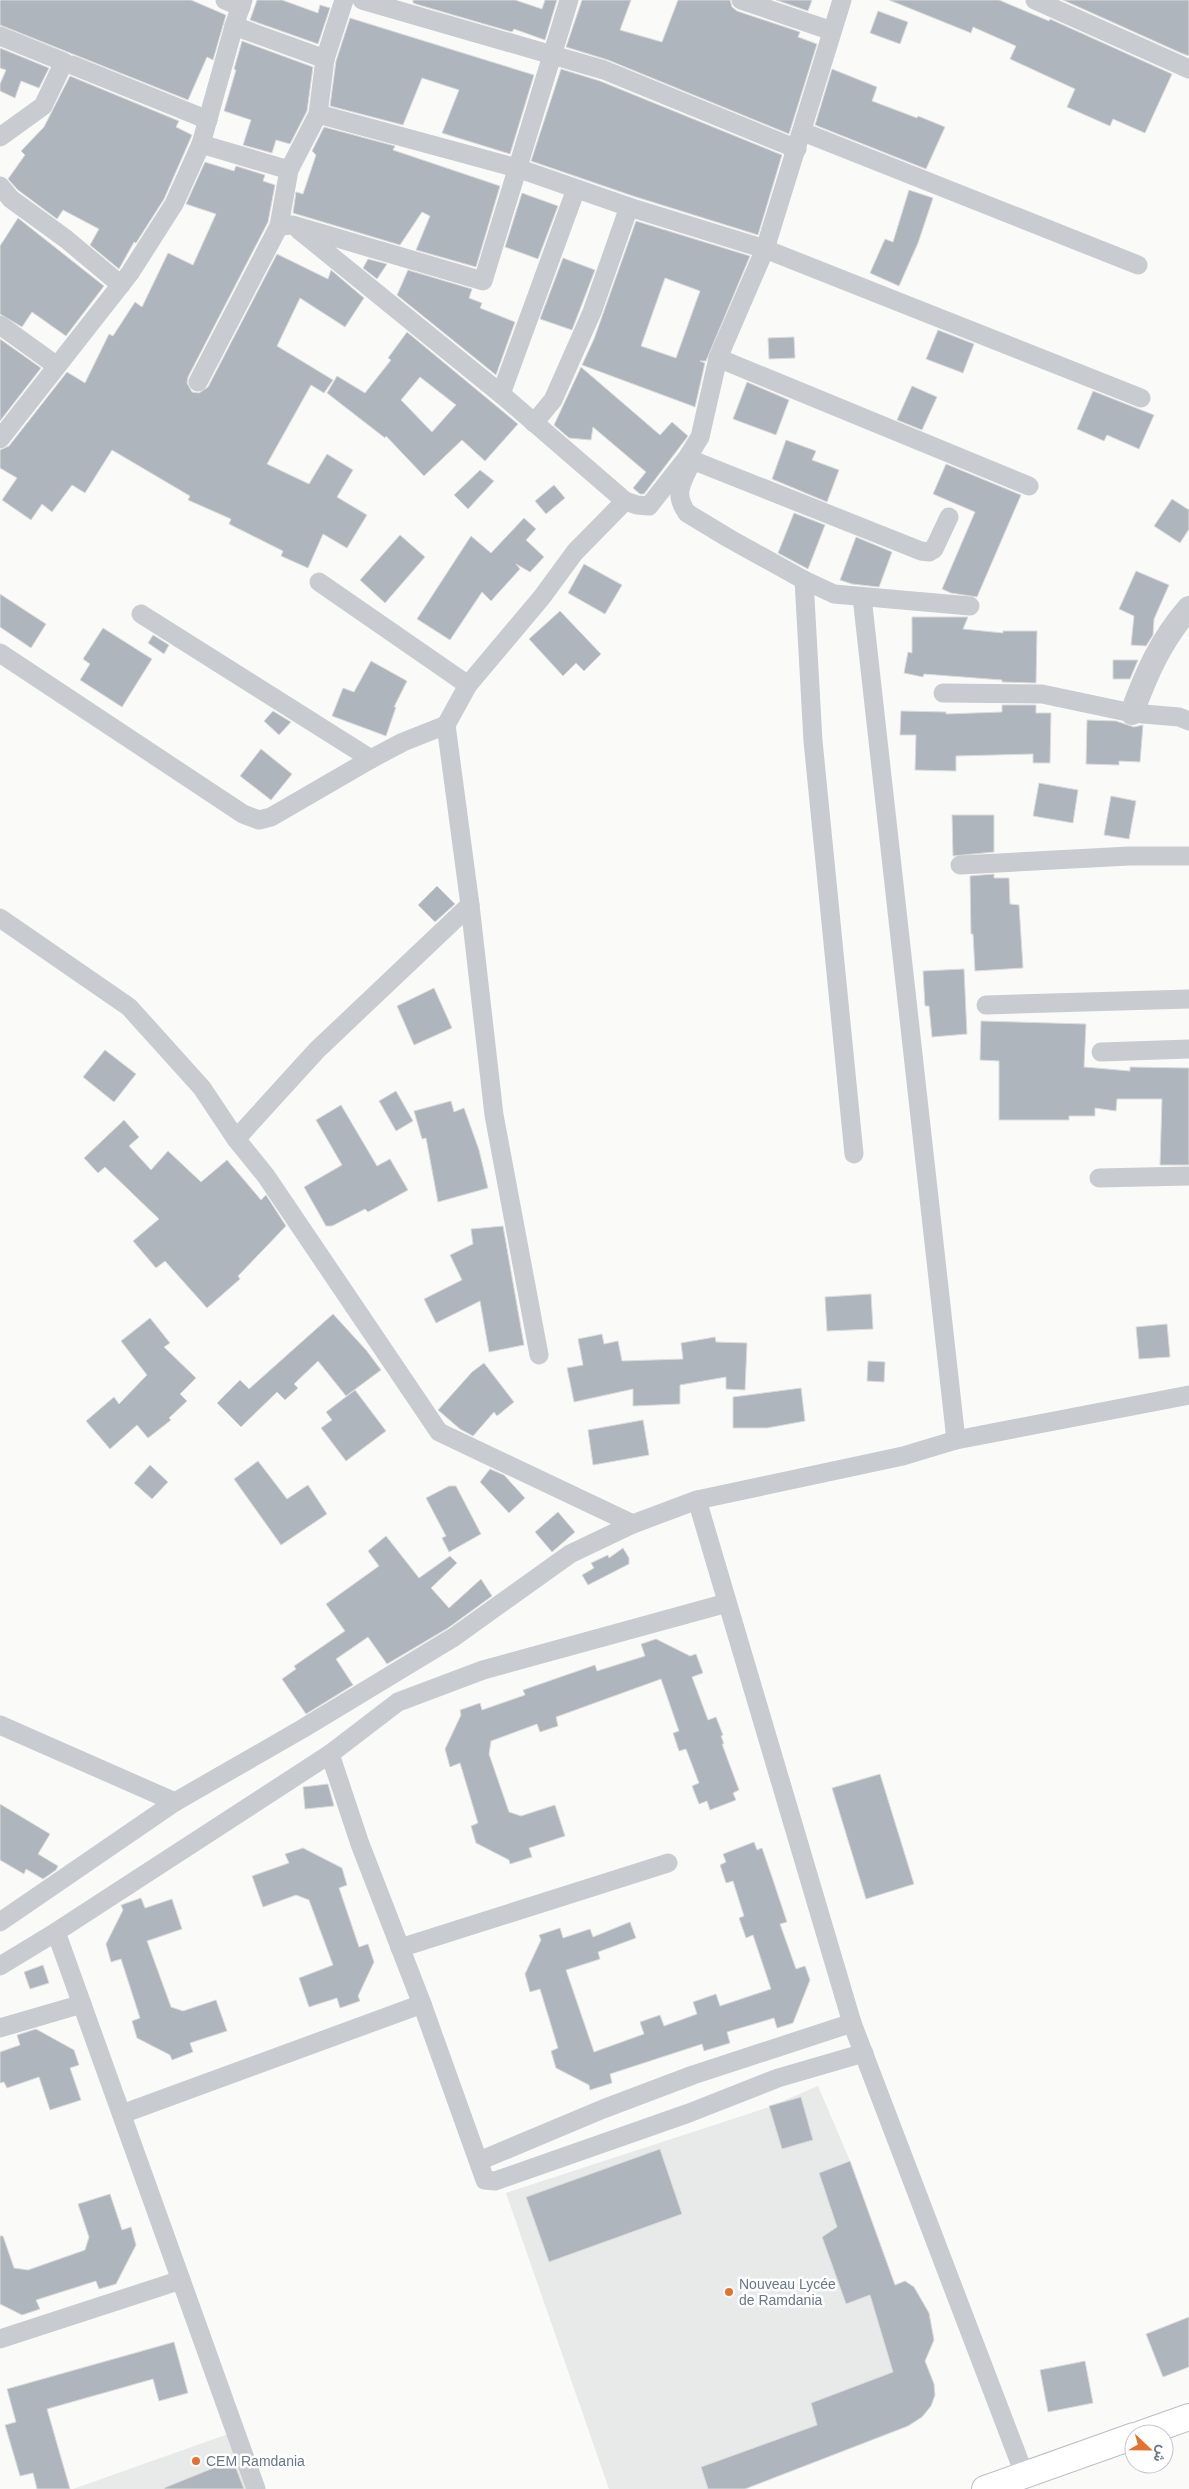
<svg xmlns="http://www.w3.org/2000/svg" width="1189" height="2489" viewBox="0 0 1189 2489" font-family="Arial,Vazirmatn,sans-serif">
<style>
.built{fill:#e8e9e9}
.building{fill:#aeb5bd;stroke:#dbdcda;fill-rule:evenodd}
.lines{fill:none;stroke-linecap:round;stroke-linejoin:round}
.secondary-casing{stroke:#babec4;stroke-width:28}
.minor{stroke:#c8cbcf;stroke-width:19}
.tertiary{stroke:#c8cbcf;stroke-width:24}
.secondary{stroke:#fff;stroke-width:26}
.poi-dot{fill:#e4712d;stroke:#fff;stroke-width:2}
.labels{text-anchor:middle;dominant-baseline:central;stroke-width:5;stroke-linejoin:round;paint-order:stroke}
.poi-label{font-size:14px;fill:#697689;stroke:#fff;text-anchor:start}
</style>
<rect width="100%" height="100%" fill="#fafaf8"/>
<g class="built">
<path d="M818,2086l32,75 45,124 10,-4 9,6 15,26 5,27 -12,13 12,31 1,11 -4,11 -9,11 -14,9 -163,63h-136l-103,-296 263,-86z"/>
<path d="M231,2433l19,56h-177z"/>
</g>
<g class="building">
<path d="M0,0h191l35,15 -13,45 -6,-3 -19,43 -188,-75z"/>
<path d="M257,0h25l36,13 2,-8 10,3 -12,36 -68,-24z"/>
<path d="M413,0h102l27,9 3,-9h12l-12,40 -31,-11 -2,3 -93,-27 -6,-2z"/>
<path d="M582,0h49l-11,30 42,12 16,-42h52l2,7 5,4 63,21 -2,5 19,7 -28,90 -181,-74 -42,-13z"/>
<path d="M776,0h36l-4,11z"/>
<path d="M889,0h110l50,21 1,-2 122,55 -27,59 -32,-14 -3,7 -43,-19 8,-18 -65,-30 6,-13 -43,-19 -2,6z"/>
<path d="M1063,0h126v56l-8,-3z"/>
<path d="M878,11l30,11 -8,22 -30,-11z"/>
<path d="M350,18l184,57 -24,79 -68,-21 17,-43 -37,-12 -19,47 -73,-19 6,-45z"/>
<path d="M242,41l71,26 -6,44 -17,33 -14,-4 -4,13 -29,-8 8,-25 -27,-9 12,-41 -2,-1z"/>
<path d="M0,48l49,20 -10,20 -18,-7 -6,17 -15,-7v-7l6,-14 -6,-2z"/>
<path d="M561,69l39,12 182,74 -24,80 -125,-39 -102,-35z"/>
<path d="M832,69l45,18 -5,14 45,17 1,-2 27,11 -19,42 -111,-44z"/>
<path d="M70,76l109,45 -3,6 16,8 -28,64 -28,44 -2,-1 -15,27 -29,-24 9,-16 -36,-19 -6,9 -39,-29 -10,-11 17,-24 -4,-4 23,-24z"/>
<path d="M324,127l71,19 -2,4 107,36 -24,81 -60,-17 14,-34 -8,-4 -22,33 -107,-32 3,-21 7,2 13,-39 -4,-4z"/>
<path d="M205,162l29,9 2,-5 29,9 -2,6 12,4 -7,37 -80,155 -1,6 5,9 7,1 9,-6 69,-133 51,25 3,-9 33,28 -19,29 -45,-29 -23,48 56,34 -9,13 -13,-8 -44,79 42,20 18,-30 26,16 -16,27 30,18 -20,33 -24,-14 -15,34 -27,-12 2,-5 -54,-27 2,-5 -43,-19 2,-4 -78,-46 -27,43 -13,-8 -20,27 -10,-8 -11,16 -29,-20 15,-22 -17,-10v-18l9,-4 58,-74 18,11 24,-49 4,2 22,-34 7,5 26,-54 25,12 23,-51 -30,-10z"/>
<path d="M909,190l24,8 -15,45 -19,43 -29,-13 15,-34 8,3z"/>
<path d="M522,193l36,13 -20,53 -33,-12z"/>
<path d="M18,218l86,68 -38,50 -34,-24 -10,15 -22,-13v-68z"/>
<path d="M636,221l114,35 -44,105h-6l5,2 -10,44 -113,-42 12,-26zM665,278l35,13 -24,67 -35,-12z"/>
<path d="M563,258l32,12 -23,60 -32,-11z"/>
<path d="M368,259l19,5 -10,15 -14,-11z"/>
<path d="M408,270l64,19 -3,9 13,5 -2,5 35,14 -19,53 -99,-80z"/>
<path d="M938,330l36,14 -11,29 -37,-14z"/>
<path d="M407,332l111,92 -33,37 -23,-21 -38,36 -38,-40 -1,2 -58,-45 10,-17 28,17 26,-33 -3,-2zM420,377l36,28 -24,27 -31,-32z"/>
<path d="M794,337l1,21 -26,1 -1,-21z"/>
<path d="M0,339l41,29 -41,53z"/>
<path d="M581,367l79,68 12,-13 16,14 -44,58h-4l-7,-6 13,-16 -53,-45 -2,13 -22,-2 -15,-13z"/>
<path d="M747,382l42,18 -13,35 -43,-16z"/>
<path d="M912,386l25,11 -15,33 -25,-10z"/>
<path d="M1093,391l61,24 -15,34 -32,-14 -3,6 -27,-12z"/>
<path d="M786,440l30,11 -4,9 27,10 -12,32 -55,-23z"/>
<path d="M946,464l75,31 -44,102 -26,-4 -9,-4 33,-77 -42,-18z"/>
<path d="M480,470l14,11 -26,28 -14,-14z"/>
<path d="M554,485l11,13 -19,16 -11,-13z"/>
<path d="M1172,499l17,11v19l-9,14 -26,-17z"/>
<path d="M794,513l31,12 -17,44 -30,-16z"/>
<path d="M524,518l12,11 -10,11 18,17 -14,15 -14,-8 4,5 -29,32 -9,-9 -32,48 -33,-21 54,-83 20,17z"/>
<path d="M400,535l25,22 -40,46 -25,-23z"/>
<path d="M856,537l36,15 -13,35 -27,-3 -12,-4z"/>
<path d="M584,564l38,21 -17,29 -37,-21z"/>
<path d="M1136,571l33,14 -15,34 -1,16 -7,11 -15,-1 3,-29 -15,-7z"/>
<path d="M0,594l46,30 -15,24 -31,-21z"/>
<path d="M560,611l41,43 -17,17 -8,-8 -13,13 -34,-37z"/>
<path d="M912,617h56l-5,12 40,4v-2h34l-1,52 -34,-1v-2l-78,-6 -1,3 -19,-4 4,-21 4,1z"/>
<path d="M103,628l49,31 -30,48 -42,-27 10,-16 -7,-5z"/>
<path d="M153,635l16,10 -5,9 -16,-11z"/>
<path d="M1113,660h25l-8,19h-17z"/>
<path d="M371,661l36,20 -13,26h2l-10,29 -54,-20 11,-28 11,4z"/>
<path d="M1002,705h34v8h15l-1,50h-17v-9l-77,2v15l-41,-1 1,-35h-16l1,-24 45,1v2l56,-2z"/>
<path d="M273,711l18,11 -12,13 -15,-14z"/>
<path d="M1087,720l29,1 18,6 9,-2 -3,37 -21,-1v4l-33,-1z"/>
<path d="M261,749l31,25 -21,26 -31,-24z"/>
<path d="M1039,783l39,7 -5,33 -40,-7z"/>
<path d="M1111,796l25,5 -7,38 -25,-4z"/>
<path d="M952,815h42v37l-41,4z"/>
<path d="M994,874v4h15l1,26 9,1 4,63 -48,3 -2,-37h-2l-1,-58z"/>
<path d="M437,886l18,18 -20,18 -17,-17z"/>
<path d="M964,969l3,65 -35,3 -3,-31h-4l-2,-35z"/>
<path d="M434,988l18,40 -38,17 -17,-39z"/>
<path d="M981,1021l105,3 -2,43 46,4v-4l59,1v97h-29l2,-66h-45l-1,12 -21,-3v8h-26v4h-70v-59l-19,-1z"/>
<path d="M105,1050l31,24 -22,28 -31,-25z"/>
<path d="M396,1091l17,30 -17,10 -17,-30z"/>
<path d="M451,1101l3,11 10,-4 15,42 9,38 -50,14 -12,-64 -4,1 -8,-28z"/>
<path d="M341,1105l36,61 13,-7 18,31 -40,22 -3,-3 -33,17h-6l-22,-39 38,-22 -26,-45z"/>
<path d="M124,1120l15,17 -10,9 22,24 17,-19 33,31 26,-22 34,40 5,-5 20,31 -48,50 2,3 -33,29 -42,-47 -9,7 -23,-27 26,-22 -54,-52 -7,6 -14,-15z"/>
<path d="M503,1226l21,119 -35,7 -9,-51 -44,22 -12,-24 38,-19 -12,-25 23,-11 -2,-15z"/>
<path d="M871,1294l2,35 -46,2 -2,-34z"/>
<path d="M333,1314l33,36 15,20 -35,26 -28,-35 -24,23 4,4 -13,12 -8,-8 -36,35 -24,-24 23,-23 9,9z"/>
<path d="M150,1318l20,25 -6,4 32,31 -16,16 7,7 -18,17 2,2 -23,18 -11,-13 -27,24 -24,-28 28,-24 5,7 28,-29 -26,-34z"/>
<path d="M1167,1324l3,33 -31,2 -3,-32z"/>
<path d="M602,1334l2,10 14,-3 4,20 61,-2 -2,-16 34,-6 1,5 31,1 -2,47 -19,-1v-12l-46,8v19l-47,2v-17l-59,13 -7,-34 16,-3 -5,-26z"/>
<path d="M868,1361l17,1 -1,20 -17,-1z"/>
<path d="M484,1363l30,39 -17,14 -3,-4 -21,24 -13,-7 -22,-19 34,-38z"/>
<path d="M801,1388l4,33 -38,7h-34v-31z"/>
<path d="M355,1390l31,41 -40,30 -25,-33 11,-8 -6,-8z"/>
<path d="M643,1420l6,35 -56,10 -5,-35z"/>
<path d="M258,1461l29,38 21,-14 19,29 -46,31 -47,-66z"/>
<path d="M150,1465l18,17 -16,17 -18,-16z"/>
<path d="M490,1469l14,6 21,23 -16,15 -29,-31z"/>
<path d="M449,1486h7l25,48 -32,18 -7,-14 4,-2 -20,-38z"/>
<path d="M558,1512l17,20 -23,20 -17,-20z"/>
<path d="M386,1536l33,42 31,-22 7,7 -26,25 18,20 32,-29 11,17 -44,32 -61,36 -19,-27 -32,22 17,26 -47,29 -24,-35 14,-10 -2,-3 51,-35 -19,-27 53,-38 -11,-15z"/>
<path d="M623,1548l6,10v6l-41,21 -6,-10 12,-7 -3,-5 17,-8 1,3z"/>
<path d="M656,1639l34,17 6,-2 7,19 -11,4 16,43 8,-3 7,18 -2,1 3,8h-2l17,46 -6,3 3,7 -26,10 -3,-9 -8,3 -7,-18 7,-3 -13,-34 -7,2 -6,-18 6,-2 -18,-52 -105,38 2,9 -18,6 -3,-8 -46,17 -2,13 20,58 12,4 34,-11 10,31 -36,12 3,9 -22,7 -1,-4 -33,-17 -5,-17 7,-3 -18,-60 -10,4 -5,-18 16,-34 -1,-5 20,-7 2,7 43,-15 -2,-5 72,-25 2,6 48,-15 -4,-12z"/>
<path d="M880,1774l34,110 -48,15 -34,-111z"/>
<path d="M328,1784l6,22 -29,3 -2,-22z"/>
<path d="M0,1804l50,30 -12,20 20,12 -2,4 -13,9 -17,-10 -2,5 -24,-14z"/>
<path d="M754,1842l3,8 5,-2 10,29 15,45 -7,2 16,45 9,-3 5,14 -17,43 -16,5 -3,-10 -47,14 3,11 -26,8 -2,-7 -92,30 2,9 -22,7 -1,-5 -33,-17 -5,-17 7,-3 -18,-59 -10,3 -5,-18 16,-34 -2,-5 21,-7 3,10 27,-9 3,8 37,-15 6,16 -38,14 2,7 -34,11 28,82 50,-18 -4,-12 20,-7 4,11 33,-12 -4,-12 23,-8 4,12 51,-17 -18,-54 -7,3 -7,-20 5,-2 -11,-35 -7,2 -6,-18 6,-3 -3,-8z"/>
<path d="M303,1848l39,20 5,17 -8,3 20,59 9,-3 6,18 -16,34 2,5 -20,7 -3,-10 -28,9 -10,-29 34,-13 -24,-65 -13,-5 -33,12 -11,-31 37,-13 -4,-9z"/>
<path d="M141,1898l4,10 27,-9 10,30 -35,12 24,66 12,4 33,-11 11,31 -37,12 3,9 -21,8 -2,-5 -33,-17 -5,-17 8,-3 -19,-59 -10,3 -5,-18 17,-34 -2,-5z"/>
<path d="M43,1965l6,18 -19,6 -6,-17z"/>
<path d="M36,2029l38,21 5,15 -9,3 11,32 -31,10 -11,-33 -32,11 -3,-6 -4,1v-31l20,-7 -3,-10z"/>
<path d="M801,2097l12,43 -31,9 -13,-43z"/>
<path d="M660,2149l22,65 -133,48 -23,-65z"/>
<path d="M850,2161l45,124 10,-4 9,6 15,26 5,27 -9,21 9,23 1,11 -4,11 -9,11 -14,9 -163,63h-37l-7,-22 116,-42 -6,-22 82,-31 -23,-77 -24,9 -24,-67 15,-10 -18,-54z"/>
<path d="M110,2194l12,36 9,-3 5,18 -20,39 -17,5 -3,-8 -60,19 4,9 -18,6 -22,-11v-68h3l11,32 14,2 57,-20 4,-13 -11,-33z"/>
<path d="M1189,2317v50l-26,10 -17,-43z"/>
<path d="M174,2342l14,51 -29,8 -6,-22 -106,30 23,80h-33l-4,-16 -13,3 -15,-51 11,-3 -9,-33z"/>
<path d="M1085,2361l8,42 -45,9 -8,-42z"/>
<path d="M233,2460l11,29h-79l-1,-1z"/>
</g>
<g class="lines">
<defs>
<g id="secondary">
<path d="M1141,2434l48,-17"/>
<path d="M985,2489l149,-53"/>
</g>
</defs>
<use href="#secondary" class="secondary-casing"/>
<g class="minor">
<path d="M225,0l16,7"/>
<path d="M362,0l242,70 193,79"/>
<path d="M741,0l91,31"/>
<path d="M1035,0l154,69"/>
<path d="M234,26l91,33"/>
<path d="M0,36l64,26 -21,44 -43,31"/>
<path d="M72,65l136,55"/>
<path d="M318,114l199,54 112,39 -37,105 -39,88 -19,23"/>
<path d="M803,132l335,133"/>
<path d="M201,144l88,26"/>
<path d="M0,186l11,13 55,40 55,46"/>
<path d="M629,207l136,42 376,149"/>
<path d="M279,226l14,-1 190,56 86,-281"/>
<path d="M299,230l202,164 124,107"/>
<path d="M0,325l57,41"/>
<path d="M718,358l311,128"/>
<path d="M198,382l81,-156 10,-56 29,-56 7,-55 19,-59"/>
<path d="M501,394l75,-205"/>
<path d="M0,439l130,-166 44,-69 27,-60 33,-118 9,-26"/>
<path d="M687,458l234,93 8,1 5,-3 15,-32"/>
<path d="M691,463c-9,20 -18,30 -4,50l43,26 74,41 30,14 136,12"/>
<path d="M804,580l9,161 41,413"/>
<path d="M319,582l149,103"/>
<path d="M862,597l94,843"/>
<path d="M141,614l230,145 32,-17 43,-17"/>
<path d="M0,653l243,161 16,6 12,-3 100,-58"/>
<path d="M943,693l99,1 90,19 47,4 10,4"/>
<path d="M960,865l169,-9h60"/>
<path d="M470,905l24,210 45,240"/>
<path d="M0,918l129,89 73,81 34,51 30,37 173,256 194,92"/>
<path d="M986,1005l203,-6"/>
<path d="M1101,1052l88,-3"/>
<path d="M236,1139l81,-89 153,-145 -24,-180 22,-40 74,-88 33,-45 50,-51 12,4 12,1 38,-48 13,-21 18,-79 47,-109 77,-249"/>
<path d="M1099,1178l90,-2"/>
<path d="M697,1500l155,523 173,453"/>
<path d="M0,1725l175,77"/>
<path d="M330,1754l30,90 62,160 63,176 10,1 194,-68 89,-35 86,-25"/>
<path d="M0,1922l175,-120 127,-73 152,-92 116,-83 63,-30 64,-24 206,-44 53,-16 233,-45"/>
<path d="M56,1932l200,557"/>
<path d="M400,1948l268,-85"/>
<path d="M0,1966l56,-34 274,-178 68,-52 85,-32 244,-67"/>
<path d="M0,2028l82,-24"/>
<path d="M122,2114l300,-110"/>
<path d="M479,2161l124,-52 90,-34 159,-52"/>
<path d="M0,2339l181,-59"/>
</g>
<path class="tertiary" d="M1132,713c14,-39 29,-73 57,-105"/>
<use href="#secondary" class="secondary"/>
</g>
<g class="poi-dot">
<circle cx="729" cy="2292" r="5"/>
<circle cx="196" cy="2461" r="5"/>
</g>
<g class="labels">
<g class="poi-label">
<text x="739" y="2284">Nouveau Lycée<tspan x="739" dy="16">de Ramdania</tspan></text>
<text x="206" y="2461">CEM Ramdania</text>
</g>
</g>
<g transform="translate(1149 2449) rotate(112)"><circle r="24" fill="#ffffff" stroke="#c3c8d0"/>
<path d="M0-4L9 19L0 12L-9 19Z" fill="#e4712d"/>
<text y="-8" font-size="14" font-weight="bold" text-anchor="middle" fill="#697689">ش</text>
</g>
</svg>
